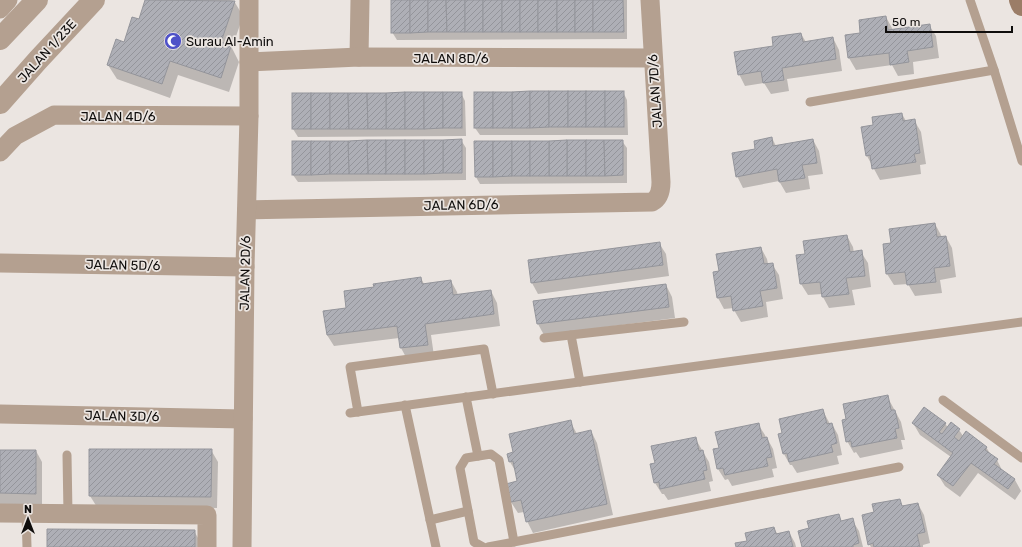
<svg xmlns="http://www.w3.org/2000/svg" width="1022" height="547" viewBox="0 0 1022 547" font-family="Rubik,sans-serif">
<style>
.shadow{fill:#0003}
.building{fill:url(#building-hatch);stroke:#94959b}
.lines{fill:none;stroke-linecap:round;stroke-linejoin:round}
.service{stroke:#b4a090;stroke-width:9}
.minor{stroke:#b4a090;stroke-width:19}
.tertiary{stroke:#b4a090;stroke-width:22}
.secondary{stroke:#9b7d67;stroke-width:22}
.labels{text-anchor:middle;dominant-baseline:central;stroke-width:3.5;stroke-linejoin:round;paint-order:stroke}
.poi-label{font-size:13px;fill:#0f0d0c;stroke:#ebe5e1;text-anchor:start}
.street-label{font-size:13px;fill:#0f0d0c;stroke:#ebe5e1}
</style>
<defs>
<pattern id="building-hatch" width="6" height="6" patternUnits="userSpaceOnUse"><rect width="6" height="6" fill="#aeafb6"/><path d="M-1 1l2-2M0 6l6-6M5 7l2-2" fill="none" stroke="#94959b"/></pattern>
</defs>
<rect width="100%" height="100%" fill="#ebe5e1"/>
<g class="shadow">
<path d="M146,0h84l4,1 9,15 -11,32 7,14 -10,30 -51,-17 -8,23 -53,-19 -9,-14 17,-22 14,-23z"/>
<path d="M392,0h235v39l-230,1 -5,-8z"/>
<path d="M886,17l7,13 36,-5 7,11 3,22 -26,4 1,12 -16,2 -6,-11 -36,5 -7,-12 -3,-22 16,-2z"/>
<path d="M801,34l5,8 27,-4 6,12 3,21 -55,8 2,12 -18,3 -7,-11 -19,3 -6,-12 36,-27z"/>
<path d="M623,92l4,8 1,35h-148l-5,-7z"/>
<path d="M461,93l4,8 1,35 -168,1 -5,-8v-35z"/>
<path d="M902,114l4,7 8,-1 7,12 5,32 -6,1 1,9 -41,6 -13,-24 7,-30z"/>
<path d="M772,138l4,8 37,-6 6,11 4,23 -15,2 2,13 -24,4 -7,-12 -36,7 -6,-12 19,-26z"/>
<path d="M461,140l5,8v32l-168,2 -5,-7z"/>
<path d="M622,141l5,7v35l-147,1 -4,-7z"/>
<path d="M935,224l6,11 1,3 4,-1 6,11 4,29 -16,3 2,13 -27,3 -7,-12 -14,1 -7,-11 -3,-29 8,-1z"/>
<path d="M847,236l6,11 1,6 7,-1 7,11 3,24 -19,3 3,15 -26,3 -6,-11 -1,-3 -14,1 -7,-11 -4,-28 9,-1z"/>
<path d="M659,243l7,11 3,22 -131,18 -6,-11 -3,-22z"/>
<path d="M761,248l6,11 1,5h4l7,11 4,24 -17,3 2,15 -27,5 -7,-12v-2l-10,1 -6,-11 2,-26z"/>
<path d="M421,278l3,6 27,-3 6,11 1,4 33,-5 6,12 3,23 -69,9 3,21 -27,3 -6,-11 -2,-10 -65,8 -7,-11 -3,-23 24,-3 27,-21z"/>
<path d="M666,285l6,12 3,21 -131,17 -6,-11z"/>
<path d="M887,396l14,26 4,18h-4l2,9 -43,9 -4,-6 -2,1 -7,-12z"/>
<path d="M823,411l7,13h2l6,11 4,20 -5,1 2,8 -42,9 -5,-8h-2l-6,-11 -5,-20h5z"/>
<path d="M570,421l7,13 14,-3 6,12 16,72 -80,18 -6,-12 -3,-9 -6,1 -7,-11 -3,-18 10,-2 -2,-10 -6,-10 4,-9z"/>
<path d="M913,423h32l3,5 11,2 4,6 23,11 5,8 6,5 6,12 12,8 6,11 -6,9 -37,-27 -18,24 -15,-11 -7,-11 13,-18 -31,-22z"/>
<path d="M758,424l7,11 1,3h1l6,11 4,19 -5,1 2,8 -42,9 -4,-7 -3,1 -7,-11 2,-20z"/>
<path d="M695,438l14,24 4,19 -4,1 2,9 -43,9 -4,-6h-2l-7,-11 -4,-18 5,-1z"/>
<path d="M211,450l7,12 -1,46 -120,-1 -7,-11z"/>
<path d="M0,451h36l6,11v43l-42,-1z"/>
<path d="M899,500l4,7 15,-3 6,11 6,28 -7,2v2h-52l-2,-3 6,-31z"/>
<path d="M838,515l4,7 10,-2 7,11 4,16h-60z"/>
<path d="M774,528l4,7 11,-3 6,11 1,4h-59z"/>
<path d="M194,531l7,12v4h-153z"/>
</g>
<g class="building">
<path d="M145,0l90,1 -14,41 10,4 -10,32 -51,-17 -8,23 -55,-19 9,-26 8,3 8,-25 7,2z"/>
<rect x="391" y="0" width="19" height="33"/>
<path d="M410,0h18v32l-18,1z"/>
<path d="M428,0h18l1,32h-19z"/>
<path d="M446,0h19v32h-18z"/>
<rect x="465" y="0" width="18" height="32"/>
<rect x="483" y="0" width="19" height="32"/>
<rect x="502" y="0" width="18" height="32"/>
<rect x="520" y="0" width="18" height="32"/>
<rect x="538" y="0" width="19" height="32"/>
<rect x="557" y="0" width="18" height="32"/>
<rect x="575" y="0" width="18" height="32"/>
<path d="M593,0h30l1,32h-31z"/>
<path d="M886,16l2,14 42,-6 3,23 -26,4 2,11 -19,3 -1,-12 -41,5 -3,-23 15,-2 -1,-13z"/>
<path d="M801,33l2,9 30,-5 3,22 -54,9 2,12 -21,3 -2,-12 -23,4 -4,-23 39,-6 -1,-9z"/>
<path d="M530,91v37h-18v-36z"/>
<path d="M530,91h19v36l-19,1z"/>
<rect x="549" y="91" width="19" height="36"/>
<rect x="568" y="91" width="18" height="36"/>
<rect x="586" y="91" width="19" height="36"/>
<rect x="605" y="91" width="19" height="36"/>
<path d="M405,92v37h-19v-36z"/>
<rect x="405" y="92" width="19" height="37"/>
<path d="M424,92h19v36l-19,1z"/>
<rect x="443" y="92" width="19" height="36"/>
<rect x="474" y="92" width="19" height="36"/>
<rect x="493" y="92" width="19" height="36"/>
<rect x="292" y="93" width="19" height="36"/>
<rect x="311" y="93" width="19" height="36"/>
<path d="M330,93h18l1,36h-19z"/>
<path d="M348,93h19l1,36h-19z"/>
<path d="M367,93h19v36h-18z"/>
<path d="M902,113l1,8 12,-2 5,34 -6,1 2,8 -44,7 -2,-14 -4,1 -5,-29 12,-2 -1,-8z"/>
<path d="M772,137l1,9 40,-7 4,24 -15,2 3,13 -26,4 -2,-13 -41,8 -4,-24 23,-4 -1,-8z"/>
<path d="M462,139v34h-19v-33z"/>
<path d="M367,140h19v34h-18z"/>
<path d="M367,140l1,34h-19l-1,-33z"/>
<rect x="386" y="140" width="19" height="34"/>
<rect x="405" y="140" width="19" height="34"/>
<path d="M424,140h19v33l-19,1z"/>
<rect x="567" y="140" width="19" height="36"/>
<path d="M567,140v36h-18v-35z"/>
<path d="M586,140h18l1,36h-19z"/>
<path d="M604,140h19v35l-18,1z"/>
<rect x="292" y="141" width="19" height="34"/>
<path d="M311,141h19v33l-19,1z"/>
<path d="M330,141h18l1,33h-19z"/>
<path d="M474,141h19v36h-18z"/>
<path d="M493,141h19v35l-19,1z"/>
<rect x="512" y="141" width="18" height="35"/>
<rect x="530" y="141" width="19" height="35"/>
<path d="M935,223l2,14 9,-1 4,30 -16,2 2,14 -29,3 -2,-13 -19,2 -3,-30 8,-1 -2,-14z"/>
<path d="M847,235l3,17 12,-2 3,26 -19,2 3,16 -27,3 -2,-15 -20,2 -4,-29 9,-1 -2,-13z"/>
<path d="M660,242l3,23 -132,18 -3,-23z"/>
<path d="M761,247l3,17 9,-1 4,25 -17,3 3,15 -30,5 -2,-15 -14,2 -4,-26 6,-1 -3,-17z"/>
<path d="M421,277l1,7 29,-4 2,15 38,-5 3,24 -69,10 3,21 -28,3 -3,-22 -70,9 -4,-24 23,-3 -2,-17 30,-4 -1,-3z"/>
<path d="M666,284l3,23 -132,17 -4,-23z"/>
<path d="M888,395l3,15h4l4,18 -4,1 2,9 -45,9 -1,-6 -5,1 -4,-22 4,-1 -3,-15z"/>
<path d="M924,407l22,16 -7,9 3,2 9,-12 9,7 -6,8 5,4 7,-10 21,16 -2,3 13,9 -4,5 21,15 -7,10 -37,-26 -18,23 -16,-11 16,-22 -41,-30z"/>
<path d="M823,409l4,15 5,-1 5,20 -6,2 2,7 -44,10 -2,-9 -4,1 -5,-20 4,-1 -3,-14z"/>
<path d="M571,420l3,14 17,-4 16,74 -81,18 -5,-22 -10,2 -5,-18 11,-3 -4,-20 -4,1 -2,-8 6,-2 -4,-18z"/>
<path d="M759,423l3,15 5,-1 5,20 -6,1 2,8 -43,9 -2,-7 -6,1 -4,-20 6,-1 -4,-16z"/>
<path d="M696,437l3,14 4,-1 4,20 -4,1 2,8 -45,10 -1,-7 -5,1 -4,-19 5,-1 -4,-17z"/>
<path d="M89,449h123l-1,48 -122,-1z"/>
<path d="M0,450h36v44l-36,-1z"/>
<path d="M900,499l2,7 16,-3 7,29 -8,2 3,13h-46l-1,-4 -5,2 -6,-30 12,-3 -2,-8z"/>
<path d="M839,514l2,7 12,-3 6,25 -6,2v2h-51l-4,-16 11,-3 -2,-7z"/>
<path d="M774,527l2,7 13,-3 4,16h-57l-1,-4 12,-2 -2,-8z"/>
<path d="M47,529l148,1v17h-148z"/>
</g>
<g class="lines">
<g class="service">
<path d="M970,0l24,70 28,91"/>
<path d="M810,102l184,-32"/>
<path d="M571,335l9,47"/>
<path d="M544,338l140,-16"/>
<path d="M466,397l12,59"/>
<path d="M943,400l79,58"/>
<path d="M405,405l31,142"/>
<path d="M358,412l-8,-45 134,-18 9,45"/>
<path d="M350,413l672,-91"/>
<path d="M67,455l1,58"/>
<path d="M26,513l1,34"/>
<path d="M430,520l38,-9"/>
<path d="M483,547l-9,-5 -14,-74 6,-10 25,-4 8,6 15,82"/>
<path d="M488,547l411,-80"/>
</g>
<g class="minor">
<path d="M0,9l8,-9"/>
<path d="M359,57l1,-57"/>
<path d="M249,62l110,-5 294,1"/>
<path d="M0,152l15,-16 39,-21 195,1"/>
<path d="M247,210l405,-8c8,-4 9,-12 9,-20l-11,-182"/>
<path d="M0,263l245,4"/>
<path d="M0,414l243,5"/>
<path d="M0,513l207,2v32"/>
<path d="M242,547l3,-280 4,-151v-116"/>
</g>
<g class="tertiary">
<path d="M0,39l37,-39"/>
<path d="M0,103l38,-43 56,-60"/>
</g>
<path class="secondary" d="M1020,0l2,5"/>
</g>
<defs>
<symbol id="mosque-disc" viewBox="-11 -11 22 22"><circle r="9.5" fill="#4e51c8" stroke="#ebe5e1"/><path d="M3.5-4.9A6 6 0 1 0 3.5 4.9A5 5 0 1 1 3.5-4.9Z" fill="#fff"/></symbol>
</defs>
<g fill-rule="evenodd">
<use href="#mosque-disc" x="163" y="31" width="20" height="20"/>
</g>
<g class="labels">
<g class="poi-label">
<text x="186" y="41">Surau Al-Amin</text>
</g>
<g class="street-label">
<text transform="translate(47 51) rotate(-48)">JALAN 1/23E</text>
<text x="451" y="58">JALAN 8D/6</text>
<text transform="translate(655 91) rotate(-94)">JALAN 7D/6</text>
<text x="118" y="116">JALAN 4D/6</text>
<text transform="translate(461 205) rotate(-1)">JALAN 6D/6</text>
<text transform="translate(123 265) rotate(1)">JALAN 5D/6</text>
<text transform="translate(245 273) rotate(-89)">JALAN 2D/6</text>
<text transform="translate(122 416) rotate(1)">JALAN 3D/6</text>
</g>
</g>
<g transform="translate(28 519)" stroke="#ebe5e1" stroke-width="3" paint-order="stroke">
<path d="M0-3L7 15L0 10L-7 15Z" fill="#0f0d0c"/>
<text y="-6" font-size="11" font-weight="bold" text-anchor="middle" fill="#0f0d0c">N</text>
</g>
<path d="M886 26v6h126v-6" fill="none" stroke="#0f0d0c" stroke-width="2"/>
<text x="892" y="26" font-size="12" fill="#0f0d0c" stroke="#ebe5e1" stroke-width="3" paint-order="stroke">50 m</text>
</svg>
